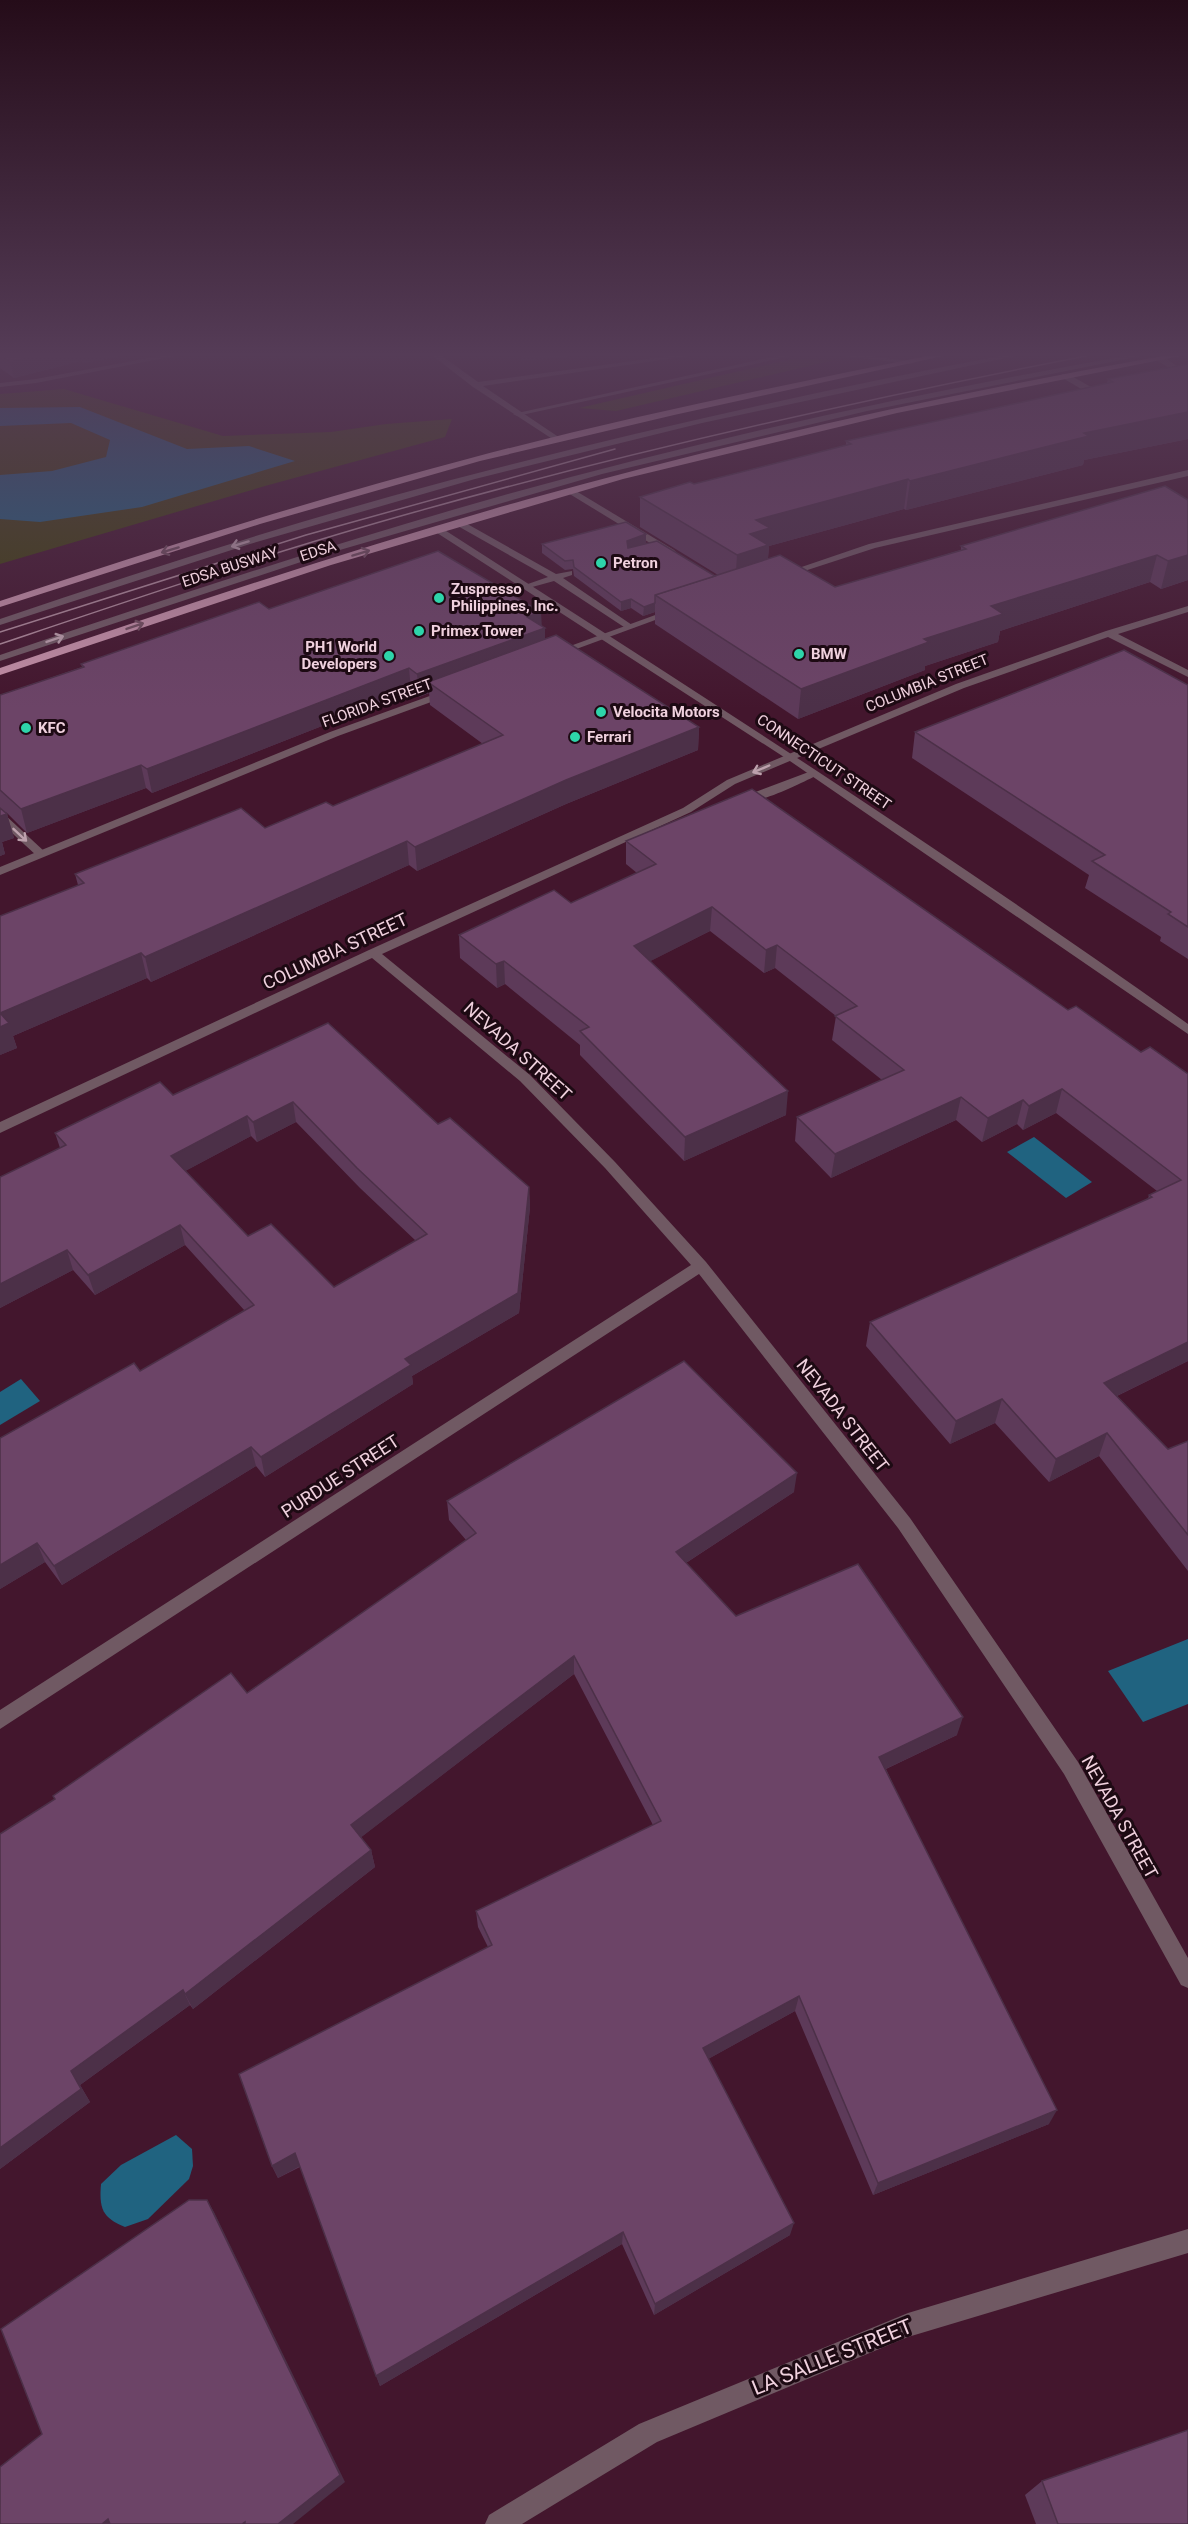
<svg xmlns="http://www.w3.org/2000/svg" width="1188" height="2524" viewBox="0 0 1188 2524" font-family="Roboto,sans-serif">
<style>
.green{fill:#3f400f}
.water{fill:#206380}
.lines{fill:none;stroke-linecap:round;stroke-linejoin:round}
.service{fill:#705963;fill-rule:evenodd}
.minor{fill:#705963;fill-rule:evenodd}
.tertiary{fill:#705963;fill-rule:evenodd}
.trunk{fill:#c591a8;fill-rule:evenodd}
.tram{stroke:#af8b9b;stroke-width:1.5}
.wall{fill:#5d3a59;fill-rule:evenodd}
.shaded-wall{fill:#4c3048}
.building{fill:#6c4467;stroke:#4c3048;stroke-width:1.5;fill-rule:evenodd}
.oneway{stroke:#bda1ad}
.oneway2{stroke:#714e5e}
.poi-dot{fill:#2ed4aa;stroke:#1d0a13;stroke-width:2}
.labels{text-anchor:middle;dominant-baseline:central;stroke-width:6;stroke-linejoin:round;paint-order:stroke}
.far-street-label{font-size:15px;fill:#f0d1de;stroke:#1d0a13}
.far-poi-label{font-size:15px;font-weight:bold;fill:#f0d1de;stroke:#1d0a13;text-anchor:start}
.street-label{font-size:18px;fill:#f0d1de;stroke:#1d0a13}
.near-street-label{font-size:21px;fill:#f0d1de;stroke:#1d0a13}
</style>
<rect width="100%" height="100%" fill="#43162d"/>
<g class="green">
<path d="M792,359l43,1 -219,51 -37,-3z"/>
<path d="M64,389l159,47 108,-4 55,-8 66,-5 -7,18 -180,49 -265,78v-170z"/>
</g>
<g class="water">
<path d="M80,407l107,42 62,-3 46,15 -153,46 -102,15 -40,-3v-44l52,-4 54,-14 4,-17 -39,-17 -71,3v-18z"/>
<path d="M1034,1137l58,45 -26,16 -59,-46z"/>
<path d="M21,1379l19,22 -40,24v-33z"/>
<path d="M1188,1639v65l-45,18 -35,-51z"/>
<path d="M176,2135l16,14 1,17 -4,13 -41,40 -23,8c-23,-9 -26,-19 -24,-43l20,-19z"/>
</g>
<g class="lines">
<g class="service">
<path d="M777,356h14l-274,60 -4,-2z"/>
<path d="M844,356h27l44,6 -4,2z"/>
<path d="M1000,356h15l-313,67 -227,56 -225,65 -250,81v-6c130,-44 260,-86 392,-123 201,-55 404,-101 608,-140z"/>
<path d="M1125,356h16l-274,55 -265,63 -283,82 -319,105v-6c168,-57 337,-113 508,-161 203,-56 409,-101 617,-138z"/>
<path d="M1158,357h6l24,17v6l-30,-19z"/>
<path d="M1062,374h6l30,17 11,3c-14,7 -34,-10 -47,-16z"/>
<path d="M571,488l103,62 2,2 -8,2 -100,-61 -1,-2z"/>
<path d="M456,521h6l94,53 16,-3v4l-9,3 72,49 -8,2 -73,-48 -29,8v-4l23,-8 -92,-52z"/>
<path d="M0,813l4,1 41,38v4h-8l-37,-34z"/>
</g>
<g class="minor">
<path d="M159,356h16l-139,27 -36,4v-4l36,-4z"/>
<path d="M433,356h9l36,26 191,-26h20l-206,30 77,52 1,2 -4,2 -84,-55z"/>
<path d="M1188,470v6l-313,72 -89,29 -5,-3 88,-30z"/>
<path d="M1188,606v6l-70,22 70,36v7l-80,-40 -144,51 -229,96 -44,28 -309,142 148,121 85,87 91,100 204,256 168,244 110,196v30l-7,-3 -117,-211 -166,-246 -199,-254 -699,455v-19l691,-445 -86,-97 -85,-87 -148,-123 -372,175v-11l369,-172 314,-142 44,-28 229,-96 150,-53z"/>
<path d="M669,610l8,2 -117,43 -9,-2z"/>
<path d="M449,689l4,1v4l-115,42 -338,139v-8l330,-135z"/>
<path d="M814,770l5,3 -1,2c-16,7 -67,35 -81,24z"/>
<path d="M1188,2229v24l-280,84 -251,105 -135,82h-37l4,-9 150,-91 269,-111z"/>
</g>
<path class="tertiary" d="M434,527h6c252,162 504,323 748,497v10l-401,-275 -353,-228z"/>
<g class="trunk">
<path d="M927,356h16l-269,59 -194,46 -220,63 -260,83v-6c156,-52 312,-101 471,-143 151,-40 304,-71 456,-102z"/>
<path d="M1163,356h17l-283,57 -274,66 -292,86 -331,110v-7c174,-59 348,-118 525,-168 210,-59 423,-106 638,-144z"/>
</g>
<g class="tram">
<path d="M0,632l306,-97 309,-86"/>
<path d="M0,644c137,-46 275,-93 415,-132 221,-62 445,-112 671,-156"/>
</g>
</g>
<g class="wall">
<path d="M0,356h121l-38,7 -2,-2 -67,17 -14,-10z"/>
<path d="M1188,364v75l-104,21 -1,5 -177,45 -2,-1 -135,37 -1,12 67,29 126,-37v-4l227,-46v80l-27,9 -11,-7 -150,49 -2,11 -73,24v4l-127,49 -143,-95v-12l-12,4 -12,-8 -10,3 -47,-35 -1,-7 -8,1 -23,-17v-9l104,-10v9l69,33 3,-1 -78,-48v-30l54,-13 152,-39v-4l261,-58 1,-4z"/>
<path d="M269,609l272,17 4,2v11l154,88 -1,23 -132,54 -149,67 -8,-6 -258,117 -4,-4 -134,58 4,12 -17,7 78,-170 -3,-11 190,-46 68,-22 150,-62 -53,-39 -1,-12 -10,4 -8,-6 -259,102 -6,-5 -119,45 -21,-21 1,2 7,24 -12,4 3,12 -5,2v-161l82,-28 -1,-3z"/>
<path d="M1188,685v274l-28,-18 1,-4 -76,-49 4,-13 -177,-117 3,-26z"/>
<path d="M626,841l442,169 73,42 47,22v287l-71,35 51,53 20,-8v130l-89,-115 -50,26 -54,-59 -45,21 -84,-98 4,-24 278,-123 1,-4 8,-4 -101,-78 -33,17 -6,-6 -35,18 -26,-22 -125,58 -36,-37 2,-24 85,-37 -50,-40 4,-24 -61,-48 -11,5 -54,-42 -60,30 136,154 -102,46 -104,-106v-10l-75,-61 -8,4 -37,-30 -1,-23 112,-32 66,-30 -11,-9z"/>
<path d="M328,1023l110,101 91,63 1,20 -11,106 -107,63 1,8 -148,93 -9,-11 -194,119 -17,-23 -45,27v-151l140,-67 105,-60 -60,-66 -90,50 -22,-25 -73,38v-131l60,-29 -5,-15 118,-38zM296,1122l64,66 56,53 -82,46 -86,-51 -63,-65 66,-35 6,6z"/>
<path d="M794,1492l-108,71 50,53 221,119 -71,34 163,355 -176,71 -78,-184 -87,48 82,176 -136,80 -32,-71 -242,142 -80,-219 -22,11 -6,-12 216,-219 -10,-20 -2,-16 177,-86 -79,-151 -213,163 10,13 4,17 -182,142 -3,-4 -110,80 10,17 -90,67v-335l247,-141 219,-153 -17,-20 -2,-19z"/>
<path d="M1042,2481l146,43h-152l-11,-29z"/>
</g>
<g class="shaded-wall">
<path d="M34,356h46l1,5 -67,17 -4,-16z"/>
<path d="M81,356h40l-38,7z"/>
<path d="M521,356h46v1l-46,4z"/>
<path d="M1188,412v27l-104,21 -1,5 -177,45 4,-29 174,-48z"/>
<path d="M908,479l-4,30 -135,37 -1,12 -33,28 2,-31 19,-35z"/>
<path d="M646,534v9l-19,7v-9z"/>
<path d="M1157,555l-7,27 -150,49 -2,11 -73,24v4l-127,49 3,-30 190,-83z"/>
<path d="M1188,555v25l-27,9 7,-28z"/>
<path d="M631,599v9l-10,3v-9z"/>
<path d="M655,603v9l-12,4 1,-9z"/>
<path d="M541,612l1,17 3,-1v22l-117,32 1,11 -10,4 -2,-23 110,-57z"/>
<path d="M409,668l2,23 -259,102 -5,-24z"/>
<path d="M699,727l-1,23 -132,54 -149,67 -2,-24 151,-67z"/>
<path d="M141,765l5,23 -119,45 -6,-24z"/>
<path d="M7,814l7,24 -12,4 3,12 -5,2v-40z"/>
<path d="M407,841l2,24 -258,117 -6,-25z"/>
<path d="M712,907l-2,24 -77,39 1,-24z"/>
<path d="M777,945l-2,23 -11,5 2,-23z"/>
<path d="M141,953l6,25 -134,58 4,12 -17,7v-42z"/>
<path d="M504,961l1,23 -8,4 -1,-24z"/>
<path d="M1062,1089l-6,24 -33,17 6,-24z"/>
<path d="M788,1091l-2,24 -102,46 1,-24z"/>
<path d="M961,1097l-5,23 -125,58 4,-24z"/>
<path d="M1023,1100l-6,24 -35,18 6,-24z"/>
<path d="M293,1102l3,20 -39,20 -4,-20z"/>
<path d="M247,1116l4,20 -75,40 -5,-20z"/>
<path d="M529,1187l1,20 -11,106 -107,63 1,8 -148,93 -4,-20 144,-98z"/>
<path d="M180,1225l5,20 -90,50 -7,-20z"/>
<path d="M67,1250l6,20 -73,38v-24z"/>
<path d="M1188,1342v19l-92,45 8,-23z"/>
<path d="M1002,1399l-7,24 -45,21 6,-23z"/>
<path d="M1107,1433l-8,23 -50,26 7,-23z"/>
<path d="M251,1447l5,19 -194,119 -8,-19z"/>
<path d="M797,1473l-3,19 -119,78 1,-18z"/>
<path d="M37,1543l8,19 -45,27v-24z"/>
<path d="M574,1656v18l-219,168 -4,-17z"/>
<path d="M963,1717l-6,18 -82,39 4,-17z"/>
<path d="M371,1850l4,17 -182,142 -8,-15z"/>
<path d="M183,1990l7,15 -110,80 10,17 -90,67v-21l71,-77z"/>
<path d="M799,1996l-4,15 -94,52 2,-15z"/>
<path d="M1057,2110l-8,14 -176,71 5,-12z"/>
<path d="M295,2153l5,13 -22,12 -6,-12z"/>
<path d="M207,2200l7,12 131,270 -52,42h-15z"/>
<path d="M794,2223l-4,12 -136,80 1,-11z"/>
<path d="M623,2232l-1,12 -242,142 -4,-10z"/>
<path d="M108,2519l7,5h-13z"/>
</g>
<g class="building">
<path d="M2,356h32l-24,6z"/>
<path d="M1188,364v48l-104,21 5,3 -179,45 -2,-2 -152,41 14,8 -20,6 18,11 -31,10 -97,-58 50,-15 4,2 157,-40 -5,-3 267,-59 -5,-3z"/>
<path d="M1165,486l23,14v55l-20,6 -11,-6 -166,51 12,8 -79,25 5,3 -128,47 -146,-94 125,-40 55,32 131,-38 -5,-3z"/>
<path d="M626,522l20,12 -19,7 1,7 29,-7 58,35 -60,19v8l-11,4 -13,-8 -10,3 -47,-35 -1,-7 -8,1 -23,-17z"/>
<path d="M438,551l103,61 -14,5 18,11 -128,46 -8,-6 -262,101 -6,-4 -120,44 -21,-19v-95l84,-28 -3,-3 178,-62 10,7z"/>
<path d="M556,635l143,92 -133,53 -151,67 -8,-6 -262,116 -4,-4 -141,60 9,10 -9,4v-111l84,-33 -9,-9 166,-66 24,20 61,-26 7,4 170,-71 -75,-53z"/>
<path d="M1124,650l64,35v242l-20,-13 3,-2 -79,-51 13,-6 -190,-123z"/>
<path d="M752,789l316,221 8,-4 65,46 9,-5 38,27v268l-84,41 64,66 20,-8v94l-81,-102 -51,26 -54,-60 -46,22 -86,-99 282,-125 -3,-2 32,-15 -119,-91 -33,17 -6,-6 -35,18 -27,-21 -126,57 -38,-37 107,-47 -69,-54 22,-10 -80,-61 -11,5 -54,-43 -78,39 154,145 -103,46 -105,-106 9,-4 -85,-66 -8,3 -37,-29 95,-45 17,13 85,-39 -30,-23z"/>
<path d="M0,808l7,6 -7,2z"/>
<path d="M328,1023l110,101 12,-6 79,69 -11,106 -113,66 6,6 -150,92 -10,-10 -197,119 -17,-23 -37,22v-127l134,-75 6,8 114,-66 -74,-80 -92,50 -21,-25 -67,34v-107l66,-32 -11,-12 105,-51 13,13zM293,1102l64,66 70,66 -93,53 -63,-63 -23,12 -77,-80 76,-40 6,6z"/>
<path d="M684,1361l113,112 -121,79 60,64 122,-52 105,153 -84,40 178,353 -179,73 -79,-187 -96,52 91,175 -139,81 -32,-72 -247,144 -81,-223 -23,13 -33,-92 253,-129 -16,-34 185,-90 -87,-165 -223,169 20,25 -186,144 -2,-4 -112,81 10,18 -81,59v-314l55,-35 -2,-3 178,-123 16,20 229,-160 -29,-32z"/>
<path d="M189,2200h18l133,275 -62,49h-33v-2l-3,2h-132l-2,-5 -6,5h-102v-57l42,-33 -41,-105z"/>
<path d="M1188,2430v94h-130l-16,-43z"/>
</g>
<defs><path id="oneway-shaft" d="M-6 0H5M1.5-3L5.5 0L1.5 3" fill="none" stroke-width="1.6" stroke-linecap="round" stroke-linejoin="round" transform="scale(1.5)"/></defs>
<g class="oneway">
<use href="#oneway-shaft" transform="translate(240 544) rotate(163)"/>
<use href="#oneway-shaft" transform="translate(55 639) rotate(-19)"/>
<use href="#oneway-shaft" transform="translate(761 769) rotate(157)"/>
<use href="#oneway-shaft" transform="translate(20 835) rotate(43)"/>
</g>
<g class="oneway2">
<use href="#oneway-shaft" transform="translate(170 550) rotate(163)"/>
<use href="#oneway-shaft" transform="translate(361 553) rotate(-17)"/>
<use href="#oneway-shaft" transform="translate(135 626) rotate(-19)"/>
</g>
<linearGradient id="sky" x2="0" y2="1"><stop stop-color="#250c19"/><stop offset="0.5" stop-color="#553c57"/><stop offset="1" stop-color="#553c57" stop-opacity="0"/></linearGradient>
<rect width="1188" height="709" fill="url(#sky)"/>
<g class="poi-dot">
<circle cx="601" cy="563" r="6"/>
<circle cx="439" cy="598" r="6"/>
<circle cx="419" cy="631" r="6"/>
<circle cx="799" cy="654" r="6"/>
<circle cx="389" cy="656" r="6"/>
<circle cx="601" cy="712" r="6"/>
<circle cx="26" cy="728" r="6"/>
<circle cx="575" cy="737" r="6"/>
</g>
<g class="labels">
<g class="far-street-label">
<text transform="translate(318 551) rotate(-18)">EDSA</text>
<text transform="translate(230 567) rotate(-18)">EDSA BUSWAY</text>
<text transform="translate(927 683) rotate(-22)">COLUMBIA STREET</text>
<text transform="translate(377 703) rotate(-20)">FLORIDA STREET</text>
<text transform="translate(824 762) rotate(34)">CONNECTICUT STREET</text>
</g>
<g class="far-poi-label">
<text x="613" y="563">Petron</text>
<text x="451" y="589">Zuspresso<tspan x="451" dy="17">Philippines, Inc.</tspan></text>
<text x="431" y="631">Primex Tower</text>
<text x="377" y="647" text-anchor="end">PH1 World<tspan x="377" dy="17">Developers</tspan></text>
<text x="811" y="654">BMW</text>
<text x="613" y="712">Velocita Motors</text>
<text x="38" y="728">KFC</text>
<text x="587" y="737">Ferrari</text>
</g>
<g class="street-label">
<text transform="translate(335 951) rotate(-25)">COLUMBIA STREET</text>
<text transform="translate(518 1051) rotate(42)">NEVADA STREET</text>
<text transform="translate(843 1415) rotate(52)">NEVADA STREET</text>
<text transform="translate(340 1476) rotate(-33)">PURDUE STREET</text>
<text transform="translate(1120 1817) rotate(61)">NEVADA STREET</text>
</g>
<g class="near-street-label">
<text transform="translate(832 2357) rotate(-22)">LA SALLE STREET</text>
</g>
</g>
</svg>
